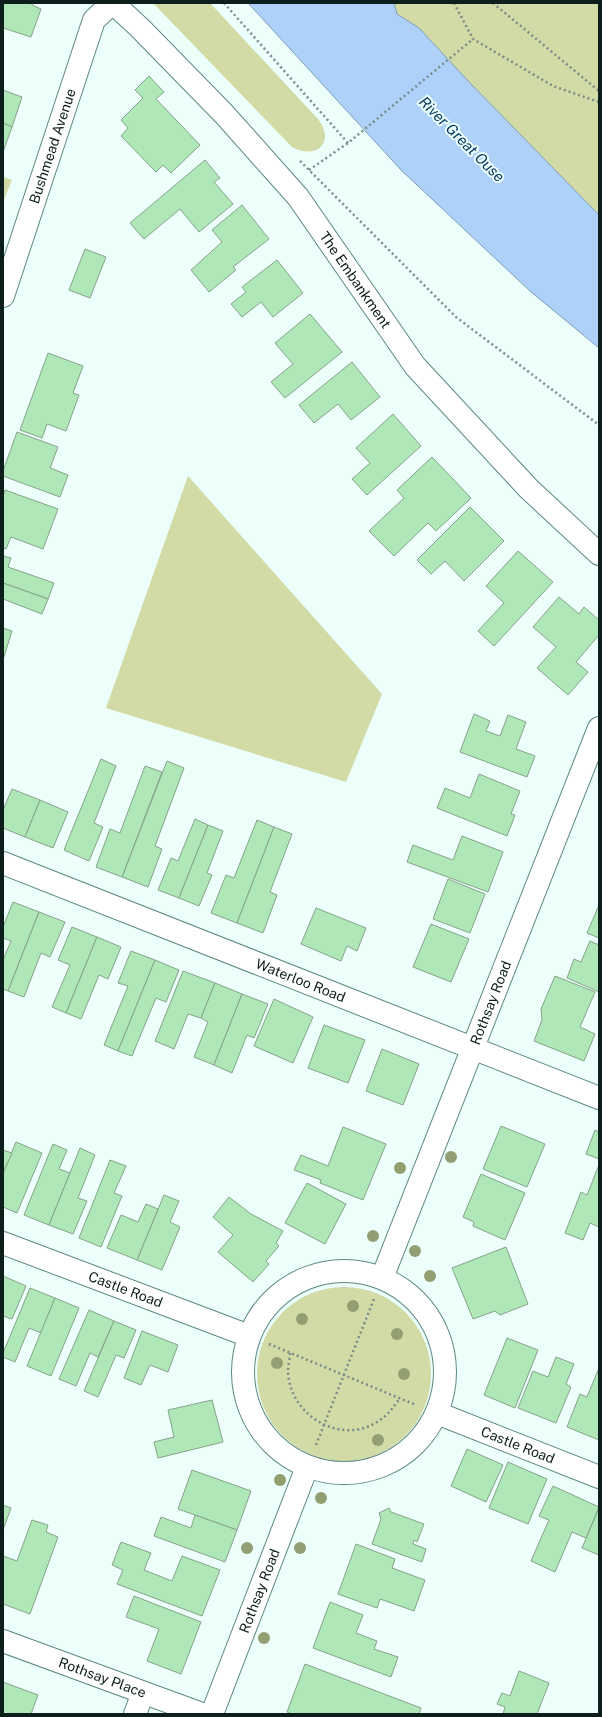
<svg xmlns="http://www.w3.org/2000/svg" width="602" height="1717" viewBox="0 0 602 1717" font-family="'Public Sans',sans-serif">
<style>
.green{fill:#d2daa6}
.water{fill:#aed1f9;stroke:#7e9cb7}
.building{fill:#b0e7b8;stroke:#85a389}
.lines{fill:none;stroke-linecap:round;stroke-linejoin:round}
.minor-casing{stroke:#5d8982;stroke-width:24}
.path{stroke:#7a8c89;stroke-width:2.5;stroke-dasharray:2 3;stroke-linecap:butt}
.minor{stroke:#fff;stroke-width:22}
.tree{fill:#939f73}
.labels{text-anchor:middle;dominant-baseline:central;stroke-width:4;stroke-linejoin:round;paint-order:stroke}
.street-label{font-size:14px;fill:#0d1f1d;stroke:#ecfffb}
.water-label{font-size:15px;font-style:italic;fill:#0a3a66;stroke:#ecfffb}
</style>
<rect width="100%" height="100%" fill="#ecfffb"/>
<g class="green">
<path d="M153,3h57l108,116c18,24 -2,41 -26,28z"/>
<path d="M394,3h205v212l-130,-133 -50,-54 -22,-14z"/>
<path d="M3,177l9,3 -9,22z"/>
<path d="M188,476l194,218 -36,88 -240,-74z"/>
<circle cx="344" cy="1374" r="87"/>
</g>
<path class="water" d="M248,3h146l3,11 22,14 50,54 130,133v133l-69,-57 -129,-121z"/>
<g class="building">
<path d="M3,3h29v2l9,4 -10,28 -28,-9z"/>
<path d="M149,76l15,16 -8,7 44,46 -29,28 -8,-8 -7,7 -35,-36 7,-8 -7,-8 22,-22 -8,-8z"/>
<path d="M3,90l19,7 -10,30 -9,-4z"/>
<path d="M3,123l9,4 -9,25z"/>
<path d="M205,160l15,18 -6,4 19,22 -34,28 -19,-23 -36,30 -14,-16z"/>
<path d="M242,205l27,34 -36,28 3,3 -27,22 -18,-22 31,-28 -10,-12z"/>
<path d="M85,249l21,8 -16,41 -21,-8z"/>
<path d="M277,260l26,33 -30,24 -12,-15 -19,15 -11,-13 15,-12 -4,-5z"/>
<path d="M310,314l32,38 -57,46 -14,-16 22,-18 -18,-21z"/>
<path d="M48,353l35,13 -10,27 6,2 -13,36 -19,-7 -5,14 -22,-8z"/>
<path d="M352,362l28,35 -29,23 -13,-16 -24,19 -15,-18z"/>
<path d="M393,414l28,32 -54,49 -15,-16 18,-16 -14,-15z"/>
<path d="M17,432l41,15 -8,21 18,7 -8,22 -57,-21v-5z"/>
<path d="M432,457l39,41 -35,33 -8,-8 -34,33 -25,-25 35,-33 -7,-8z"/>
<path d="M5,490l53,19 -15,40 -32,-12 -5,12 -3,-1v-51z"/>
<path d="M470,507l34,34 -40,40 -19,-20 -14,13 -14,-14z"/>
<path d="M518,551l35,31 -59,64 -16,-15 26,-28 -18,-17z"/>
<path d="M3,556l8,2 -3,9 46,16 -6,16 -45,-16z"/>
<path d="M3,583l45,16 -6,15 -39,-15z"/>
<path d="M559,597l20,17 5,-7 15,13v15l-23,27 12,10 -20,23 -31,-27 19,-21 -23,-20z"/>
<path d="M3,628l9,3 -9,29z"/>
<path d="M474,714l16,7 -4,10 14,5 8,-21 18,7 -10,27 19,7 -8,21 -67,-25z"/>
<path d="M101,759l15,7 -22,57 9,4 -14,34 -25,-11z"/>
<path d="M167,761l17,7 -29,78 7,3 -14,38 -26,-10z"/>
<path d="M145,766l17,6 -40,105 -26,-10 14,-38 10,4z"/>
<path d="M479,774l41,17 -9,23 4,1 -8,21 -70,-28 8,-20 25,10z"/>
<path d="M12,789l28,11 -15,37 -22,-9v-18z"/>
<path d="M40,800l28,12 -15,36 -28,-11z"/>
<path d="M195,819l13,6 -29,73 -21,-8 13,-32 7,3z"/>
<path d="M257,820l17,7 -37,96 -26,-10 15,-38 8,3z"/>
<path d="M208,825l15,6 -16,42 5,2 -13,31 -20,-8z"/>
<path d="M274,827l18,7 -22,58 7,3 -14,38 -26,-10z"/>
<path d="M462,836l41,16 -15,40 -81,-30 6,-17 40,15z"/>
<path d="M448,879l37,15 -15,39 -37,-14z"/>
<path d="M13,902l26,10 -31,79 -5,-2v-29l8,-19 -8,-3v-11z"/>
<path d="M599,905v33l-12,-5z"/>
<path d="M316,908l50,20 -9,23 -10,-5 -6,15 -40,-17z"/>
<path d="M39,912l26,10 -15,35 -9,-4 -17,44 -16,-6z"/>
<path d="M431,924l38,15 -18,43 -38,-15z"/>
<path d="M72,927l25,10 -31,76 -14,-6 18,-42 -12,-5z"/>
<path d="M97,937l24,10 -13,32 -9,-4 -18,44 -15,-6z"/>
<path d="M590,941l9,4v47l-32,-14 7,-19 7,3z"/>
<path d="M131,951l24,9 -37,91 -14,-6 24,-59 -10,-3z"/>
<path d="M155,960l24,10 -13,32 -10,-4 -24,58 -14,-5z"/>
<path d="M183,971l32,12 -14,35 -13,-4 -14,35 -19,-8z"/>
<path d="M555,976l40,16 -15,35 15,7 -11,27 -50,-20 8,-21 -1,-11z"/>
<path d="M215,983l27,11 -28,71 -20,-8 14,-35 -7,-4z"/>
<path d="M242,994l26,10 -14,34 -7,-3 -15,38 -18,-8z"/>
<path d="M274,999l39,18 -20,46 -39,-17z"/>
<path d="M324,1025l41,15 -17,43 -40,-15z"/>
<path d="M382,1049l37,15 -16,41 -37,-14z"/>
<path d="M501,1126l44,18 -18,43 -44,-18z"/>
<path d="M343,1127l43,17 -23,56 -43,-17 1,-3 -27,-10 7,-15 27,11z"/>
<path d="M595,1130l4,2v27l-13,-5z"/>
<path d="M16,1142l26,11 -25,60 -14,-6v-34z"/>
<path d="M53,1144l14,6 -8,19 11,4 -21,52 -25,-10z"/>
<path d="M80,1148l15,7 -17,43 9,3 -14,33 -24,-9z"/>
<path d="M3,1150l9,3 -9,20z"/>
<path d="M110,1160l16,6 -12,27 8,3 -21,51 -22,-9z"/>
<path d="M599,1165v62l-9,-4 -7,17 -18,-7 16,-41 6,3z"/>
<path d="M481,1174l44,19 -20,47 -32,-14 1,-4 -11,-5z"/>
<path d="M307,1183l39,21 -21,40 -40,-21z"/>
<path d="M164,1195l15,6 -9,21 10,5 -18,43 -25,-10z"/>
<path d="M229,1197l22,17 32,17 -7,12 3,3 -13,15 3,3 -16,18 -35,-30 15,-17 -20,-18z"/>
<path d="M146,1204l12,5 -21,51 -30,-12 14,-33 17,7z"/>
<path d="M506,1247l22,57 -28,11 -5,-4 -22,8 -21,-51z"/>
<path d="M3,1276l23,10 -14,33 -9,-3z"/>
<path d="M30,1288l25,10 -14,35 -12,-5 -14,34 -12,-5v-4z"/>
<path d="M55,1298l24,10 -28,68 -24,-10z"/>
<path d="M89,1310l25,11 -16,36 -8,-4 -14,33 -17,-7z"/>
<path d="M114,1321l22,9 -12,28 -8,-3 -18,42 -14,-6z"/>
<path d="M142,1331l36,14 -10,27 -18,-7 -9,20 -17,-7z"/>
<path d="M507,1338l31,12 -23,58 -31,-13z"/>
<path d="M556,1357l18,7 -8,20 5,3 -15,36 -38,-15 15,-37 15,6z"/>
<path d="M599,1368v72l-32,-13 13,-33 7,3z"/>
<path d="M212,1400l11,42 -65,16 -4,-16 20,-5 -6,-27z"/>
<path d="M467,1449l36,16 -17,37 -35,-16z"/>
<path d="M508,1462l39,17 -19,45 -39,-16z"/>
<path d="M192,1470l59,21 -14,39 -59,-21z"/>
<path d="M553,1486l46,21 -13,31 -14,-6 -17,40 -24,-11 18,-41 -10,-4z"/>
<path d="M3,1505l8,3 -8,22z"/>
<path d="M389,1508l2,4 33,12 -7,18 -3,-2 -1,4 13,5 -4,13 -50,-18 9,-25 -2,-6z"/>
<path d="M599,1508v47l-17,-7z"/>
<path d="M195,1515l42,15 -12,32 -71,-26 7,-19 30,11z"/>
<path d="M32,1520l16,5 -2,7 12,5 -28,77 -27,-10v-48l14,5z"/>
<path d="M121,1542l30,11 -7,17 28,11 10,-25 38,14 -18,46 -85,-32 6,-14 -11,-5z"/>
<path d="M356,1544l39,15 -3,9 33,12 -11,31 -34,-12 -3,9 -39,-14z"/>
<path d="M134,1596l67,26 -20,52 -34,-13 12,-32 -33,-12z"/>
<path d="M330,1602l33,13 -7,18 21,8 -3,8 24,8 -7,20 -78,-29z"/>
<path d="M305,1664l116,44 -2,6h-127l-5,-2z"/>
<path d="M519,1671l30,12 -12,31h-34l2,-7 -8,-3 5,-11 8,3z"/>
<path d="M3,1682l35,13 -7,19h-28z"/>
</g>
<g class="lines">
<defs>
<g id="minor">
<path id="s1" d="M113,3l27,25 84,86 74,83 117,169 114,123 70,65"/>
<path id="s2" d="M3,296l91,-276 18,-17"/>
<path id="s3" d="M3,863l596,235"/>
<path id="s4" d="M3,1243l246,93"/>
<circle cx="344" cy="1372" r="101"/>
<path id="s5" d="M382,1278l217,-550"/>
<path id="s6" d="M437,1413l162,64"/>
<path id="s7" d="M3,1641l199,73"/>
<path d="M135,1714l8,-21"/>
<path id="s8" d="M212,1714l95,-247"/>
</g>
</defs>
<use href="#minor" class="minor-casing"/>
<g class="path">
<path d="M224,3l124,140"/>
<path d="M454,3l19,36 80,47 46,16"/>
<path d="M493,3l106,88"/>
<path d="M300,161l156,156 143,108"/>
<path d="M309,170l39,-27 125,-104"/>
<path d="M269,1344l147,61"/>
<path d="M290,1353c0,6 -2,12 -2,18 1,43 51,75 89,51 10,-6 16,-14 23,-24"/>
<path d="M316,1445l58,-146"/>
</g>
<use href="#minor" class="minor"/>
</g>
<g class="tree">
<circle cx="451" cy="1157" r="6"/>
<circle cx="400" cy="1168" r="6"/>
<circle cx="373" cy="1236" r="6"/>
<circle cx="415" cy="1251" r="6"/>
<circle cx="430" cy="1276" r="6"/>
<circle cx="353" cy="1306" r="6"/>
<circle cx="302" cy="1319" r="6"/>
<circle cx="397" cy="1334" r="6"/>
<circle cx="277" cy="1363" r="6"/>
<circle cx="404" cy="1374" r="6"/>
<circle cx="378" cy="1440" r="6"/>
<circle cx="280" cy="1480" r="6"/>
<circle cx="321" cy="1498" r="6"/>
<circle cx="247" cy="1548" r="6"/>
<circle cx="300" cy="1548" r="6"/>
<circle cx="264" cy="1638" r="6"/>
</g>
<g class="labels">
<g class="street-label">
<text stroke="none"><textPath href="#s2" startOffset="158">Bushmead Avenue</textPath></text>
<text stroke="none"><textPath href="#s1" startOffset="369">The Embankment</textPath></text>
<text stroke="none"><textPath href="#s3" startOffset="320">Waterloo Road</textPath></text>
<text stroke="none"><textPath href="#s5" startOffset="296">Rothsay Road</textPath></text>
<text stroke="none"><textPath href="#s4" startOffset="131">Castle Road</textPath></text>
<text stroke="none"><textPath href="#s6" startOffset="87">Castle Road</textPath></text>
<text stroke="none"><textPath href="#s8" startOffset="132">Rothsay Road</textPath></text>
<text stroke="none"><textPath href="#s7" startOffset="106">Rothsay Place</textPath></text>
</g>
<g class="water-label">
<text transform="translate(462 139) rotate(45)">River Great Ouse</text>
</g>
</g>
<rect width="602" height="1717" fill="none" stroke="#0d1f1d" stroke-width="8"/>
</svg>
